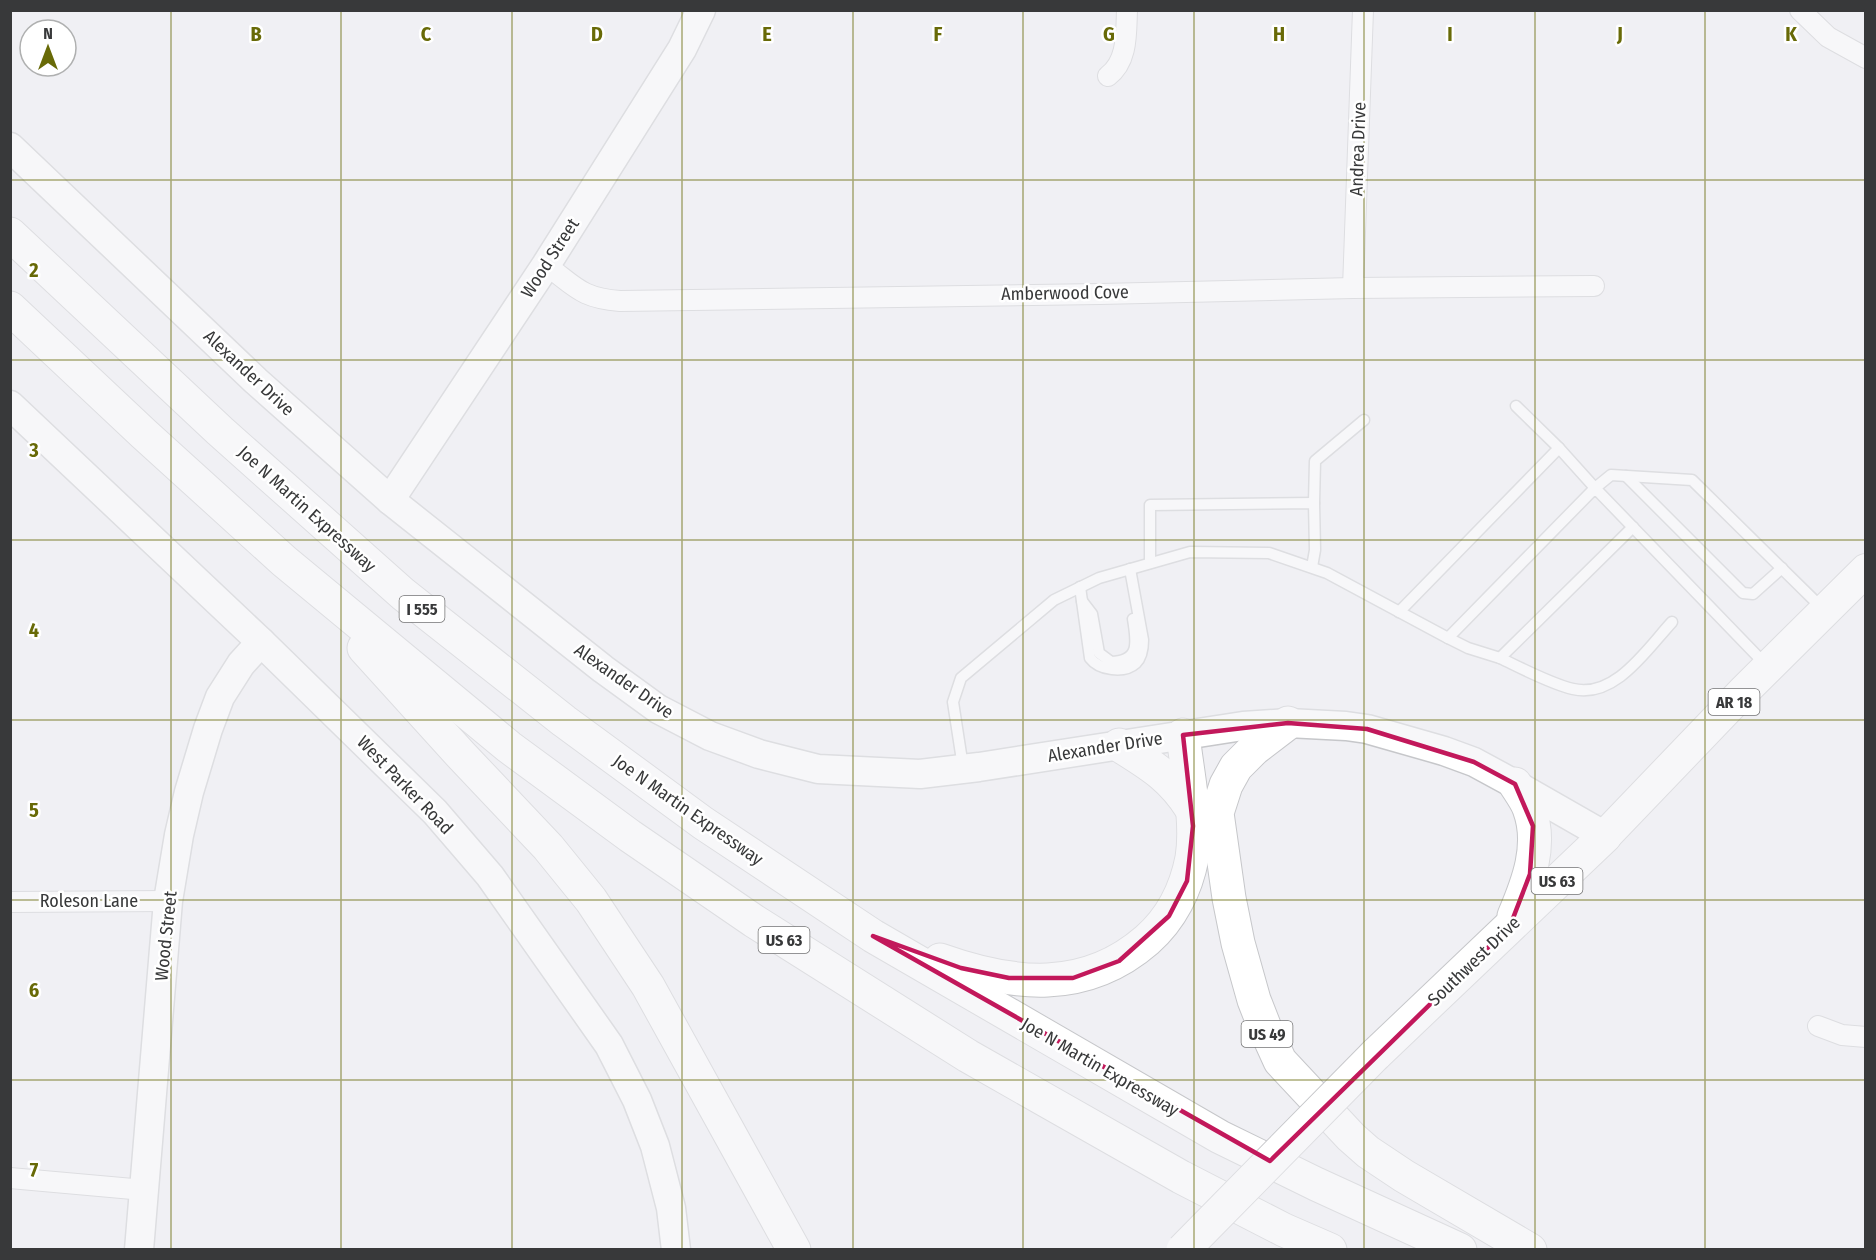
<svg xmlns="http://www.w3.org/2000/svg" width="1876" height="1260" viewBox="0 0 1876 1260" font-family="'Fira Sans Condensed',sans-serif">
<style>
.lines{fill:none;stroke-linecap:round;stroke-linejoin:round}
.lane-casing{stroke:#c6c7ca;stroke-width:13}
.street-casing{stroke:#c6c7ca;stroke-width:22}
.secondary-casing{stroke:#c6c7ca;stroke-width:31}
.primary-casing{stroke:#c6c7ca;stroke-width:34}
.highway-casing{stroke:#c6c7ca;stroke-width:35}
.lane{stroke:#fff;stroke-width:10}
.street{stroke:#fff;stroke-width:20}
.secondary{stroke:#fff;stroke-width:28}
.primary{stroke:#fff;stroke-width:32}
.highway{stroke:#fff;stroke-width:33}
.highway-bridge-casing{stroke:#c6c7ca;stroke-width:35;stroke-linecap:butt}
.highway-bridge{stroke:#fff;stroke-width:33}
.marked{fill:none;stroke:#c2185b;stroke-width:4.5;stroke-linejoin:round}
.grid{fill:none;stroke:#686a07;stroke-width:1.5;stroke-opacity:0.55}
.labels{text-anchor:middle;dominant-baseline:central;stroke-width:5;stroke-linejoin:round;paint-order:stroke}
.shield{fill:#fff;stroke:#747475;stroke-width:1.5}
.shield-label{font-size:16px;font-weight:bold;fill:#38393a}
.street-label{font-size:18px;fill:#38393a;stroke:#fff}
.grid-label{font-size:20px;text-anchor:middle;font-weight:bold;fill:#686a07;stroke:#fff;stroke-width:5;stroke-linejoin:round;paint-order:stroke}
</style>
<rect width="100%" height="100%" fill="#f0f0f4"/>
<g class="lines">
<defs>
<g id="lane">
<path d="M1516,406l43,42"/>
<path d="M1626,476l117,117 10,1 29,-26"/>
<path d="M1314,503l1,-42 49,-41"/>
<path d="M1150,563v-58l164,-2 1,47 -3,17"/>
<path d="M1080,587l10,71c9,12 34,16 46,5 6,-6 7,-15 7,-23l-13,-71"/>
<path d="M1082,601l10,13 7,39 12,9c29,-1 26,-19 22,-43"/>
<path d="M1399,612l160,-164 36,40 16,-13 81,5 130,128"/>
<path d="M1448,638l20,10 32,10 133,-131"/>
<path d="M1500,658c21,10 51,26 73,31 42,10 74,-40 99,-67"/>
<path d="M963,767l-10,-65 8,-24 93,-78 45,-22 91,-26 79,1 58,20 121,65 147,-150 171,177"/>
</g>
<g id="street">
<path d="M1800,10l28,27 38,21"/>
<path d="M1108,76c20,-15 18,-43 19,-66"/>
<path d="M546,265c30,22 35,33 74,36l480,-7 253,-6 241,-2"/>
<path d="M1353,288l10,-278"/>
<path d="M10,902l158,-1"/>
<path d="M1818,1026l24,9 24,2"/>
<path d="M10,1178l134,12"/>
</g>
<g id="secondary">
<path d="M10,147l246,234 134,119 213,169 55,40 52,27 49,18 59,15 102,5 59,-7 264,-41 45,-3 58,3 21,3 77,22 30,11 35,19 96,55"/>
<path d="M10,405l251,237 174,170 55,64 119,169 28,55 18,46 16,62 5,42"/>
<path d="M390,500l156,-235 136,-216 19,-39"/>
<path d="M139,1250l29,-349 11,-66 10,-43 19,-63 12,-32 21,-33 20,-22"/>
</g>
<path id="primary" d="M1605,836l140,-146 121,-120"/>
<g id="highway">
<path d="M10,234l210,197 183,163 161,127 139,102 170,113 347,201 96,47 144,66"/>
<path d="M10,308l134,126 140,127 225,186 121,89 124,85 214,135 213,121 103,53 46,20"/>
<path d="M364,648l97,107 87,92 43,53 57,86 146,264"/>
<path d="M1288,723l-34,26 -18,18 -10,18 -9,28 12,85 9,45 16,57 11,28 15,33 71,76 17,15 36,24 126,74"/>
<path d="M1119,745c30,19 52,31 72,63"/>
<path d="M1514,916c14,-33 29,-71 15,-108 -3,-8 -9,-16 -14,-24"/>
<path d="M940,960c73,26 145,34 207,-20 24,-21 39,-51 45,-82 6,-37 -5,-86 -9,-123"/>
<path d="M1375,1055l230,-219"/>
</g>
</defs>
<use href="#lane" class="lane-casing"/>
<use href="#street" class="street-casing"/>
<use href="#secondary" class="secondary-casing"/>
<use href="#primary" class="primary-casing"/>
<use href="#highway" class="highway-casing"/>
<use href="#lane" class="lane"/>
<use href="#street" class="street"/>
<use href="#secondary" class="secondary"/>
<use href="#primary" class="primary"/>
<use href="#highway" class="highway"/>
<defs>
<path id="highway-bridge" d="M1183,1250l192,-195"/>
</defs>
<use href="#highway-bridge" class="highway-bridge-casing"/>
<use href="#highway-bridge" class="highway-bridge"/>
</g>
<path d="M0 0H1876V1260H0ZM1288,723l79,6 107,33 41,22 18,42 -3,48 -20,52 -240,235 -397,-225 88,32 48,10h64l46,-17 50,-45 18,-35 6,-55 -10,-91z" fill="#f0f0f4" fill-opacity=".55" fill-rule="evenodd"/>
<path class="marked" d="M1288,723l79,6 107,33 41,22 18,42 -3,48 -20,52 -240,235 -397,-225 88,32 48,10h64l46,-17 50,-45 18,-35 6,-55 -10,-91z"/>
<path class="grid" d="M171,10v1240M341,10v1240M512,10v1240M682,10v1240M853,10v1240M1023,10v1240M1194,10v1240M1364,10v1240M1535,10v1240M1705,10v1240M10,180h1856M10,360h1856M10,540h1856M10,720h1856M10,900h1856M10,1080h1856"/>
<g class="labels">
<g class="shield">
<rect x="399.5" y="596" width="45" height="26" rx="4.5"/>
<rect x="1708.5" y="689" width="51" height="26" rx="4.5"/>
<rect x="1531.5" y="868" width="51" height="26" rx="4.5"/>
<rect x="758.5" y="927" width="51" height="26" rx="4.5"/>
<rect x="1241.5" y="1021" width="51" height="26" rx="4.5"/>
</g>
<g class="shield-label">
<text x="422" y="609">I 555</text>
<text x="1734" y="702">AR 18</text>
<text x="1557" y="881">US 63</text>
<text x="784" y="940">US 63</text>
<text x="1267" y="1034">US 49</text>
</g>
<g class="street-label">
<text transform="translate(1358 149) rotate(-88)">Andrea Drive</text>
<text transform="translate(550 258) rotate(-57)">Wood Street</text>
<text transform="translate(1065 293) rotate(-1)">Amberwood Cove</text>
<text transform="translate(249 373) rotate(43)">Alexander Drive</text>
<text transform="translate(307 509) rotate(42)">Joe N Martin Expressway</text>
<text transform="translate(624 681) rotate(35)">Alexander Drive</text>
<text transform="translate(1105 747) rotate(-9)">Alexander Drive</text>
<text transform="translate(405 785) rotate(46)">West Parker Road</text>
<text transform="translate(688 810) rotate(35)">Joe N Martin Expressway</text>
<text x="89" y="901">Roleson Lane</text>
<text transform="translate(166 936) rotate(-84)">Wood Street</text>
<text transform="translate(1474 961) rotate(-44)">Southwest Drive</text>
<text transform="translate(1100 1067) rotate(30)">Joe N Martin Expressway</text>
</g>
</g>
<g class="grid-label">
<text x="256" y="41">B</text>
<text x="426" y="41">C</text>
<text x="597" y="41">D</text>
<text x="767" y="41">E</text>
<text x="938" y="41">F</text>
<text x="1109" y="41">G</text>
<text x="1279" y="41">H</text>
<text x="1450" y="41">I</text>
<text x="1620" y="41">J</text>
<text x="1791" y="41">K</text>
<text x="34" y="277">2</text>
<text x="34" y="457">3</text>
<text x="34" y="637">4</text>
<text x="34" y="817">5</text>
<text x="34" y="997">6</text>
<text x="34" y="1177">7</text>
</g>
<rect width="1876" height="1260" fill="none" stroke="#38393a" stroke-width="24"/>
<g transform="translate(48 48)"><circle r="28" fill="#ffffff" stroke="#afb0b0" stroke-width="1.5"/>
<path d="M0-4.5L10 22L0 15L-10 22Z" fill="#686a07"/>
<text y="-9" font-size="16" font-weight="bold" text-anchor="middle" fill="#38393a">N</text>
</g>
</svg>
